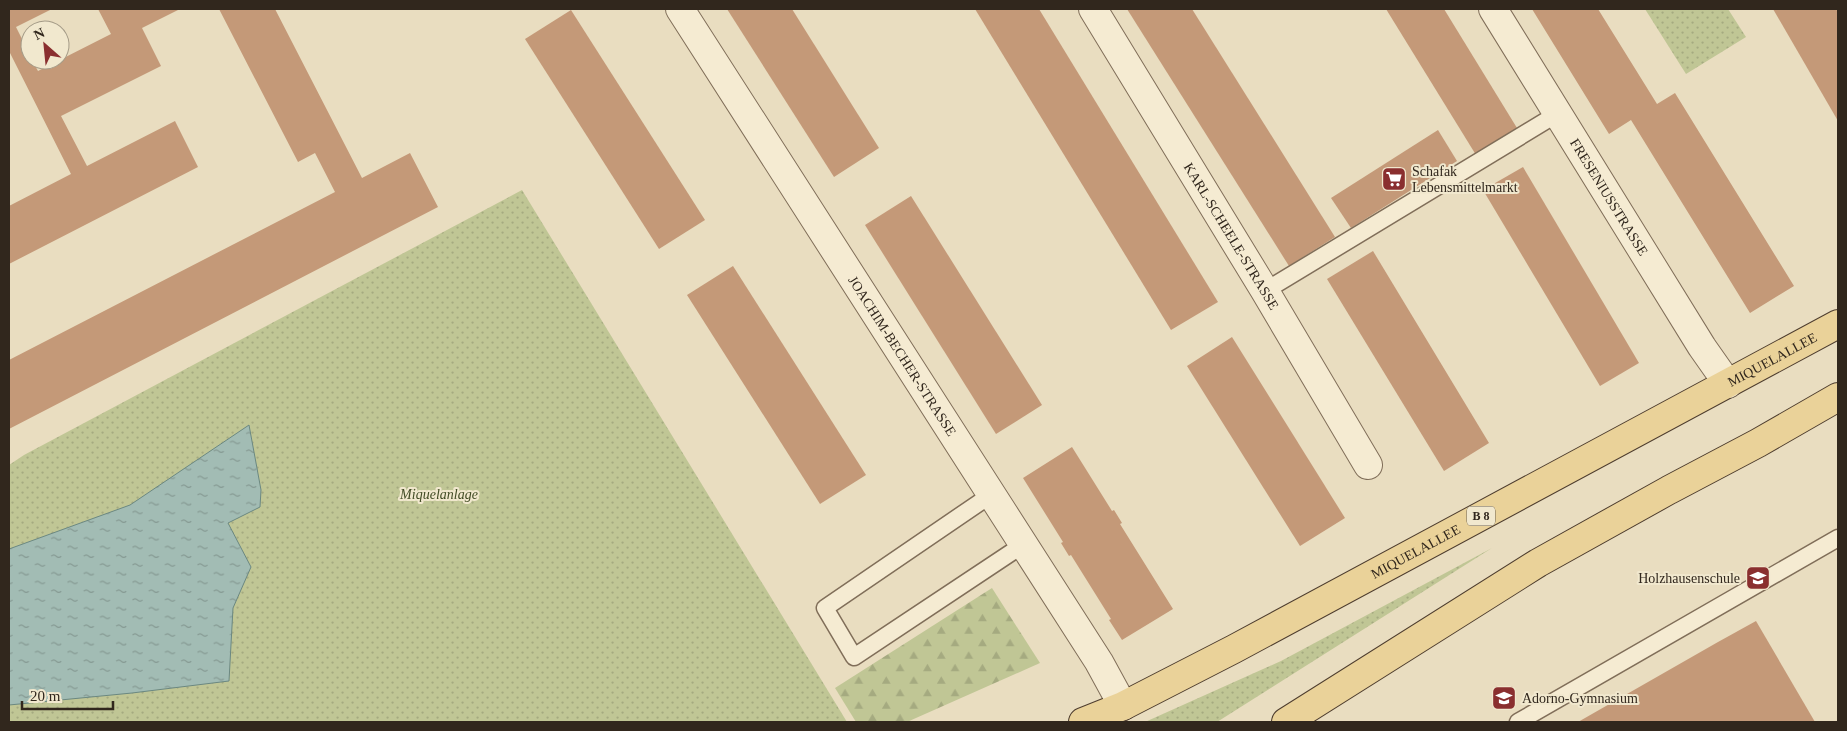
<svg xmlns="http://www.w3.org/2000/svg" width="1847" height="731" viewBox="0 0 1847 731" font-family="'Times New Roman',serif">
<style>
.forest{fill:url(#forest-firs)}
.park{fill:url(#park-dots)}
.water{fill:url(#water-ripples);stroke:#6b8881}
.building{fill:#c49978}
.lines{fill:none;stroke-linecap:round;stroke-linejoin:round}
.lane-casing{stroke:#806e59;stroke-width:19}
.street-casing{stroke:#806e59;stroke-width:30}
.primary-casing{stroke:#4e3d2e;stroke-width:30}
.lane{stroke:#f5ebd2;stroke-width:16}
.street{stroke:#f5ebd2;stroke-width:28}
.primary{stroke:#ead299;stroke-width:28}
.labels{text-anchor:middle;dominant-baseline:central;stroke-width:4;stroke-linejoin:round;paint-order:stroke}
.shield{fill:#f1e8ce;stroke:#6b6152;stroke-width:1}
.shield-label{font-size:12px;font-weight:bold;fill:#31271d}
.poi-label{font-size:14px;fill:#31271d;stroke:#f1e8ce;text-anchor:start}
.street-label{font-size:14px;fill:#31271d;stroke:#f1e8ce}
.park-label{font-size:14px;font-style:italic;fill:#424c25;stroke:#f1e8ce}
</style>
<defs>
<pattern id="forest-firs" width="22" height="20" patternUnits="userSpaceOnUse" patternTransform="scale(1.25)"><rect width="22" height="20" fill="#c0c695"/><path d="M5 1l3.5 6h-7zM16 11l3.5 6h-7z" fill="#a5aa80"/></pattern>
<pattern id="park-dots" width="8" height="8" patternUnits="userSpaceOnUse" patternTransform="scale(1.25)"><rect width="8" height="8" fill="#c0c695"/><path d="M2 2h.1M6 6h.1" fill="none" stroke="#a5aa80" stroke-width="1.8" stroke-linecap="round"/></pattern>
<pattern id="water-ripples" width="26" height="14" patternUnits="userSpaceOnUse" patternTransform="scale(1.25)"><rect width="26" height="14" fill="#a2bcb4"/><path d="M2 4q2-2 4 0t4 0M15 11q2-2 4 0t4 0" fill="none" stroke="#859992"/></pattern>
</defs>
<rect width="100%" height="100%" fill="#e9ddc0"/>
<path class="forest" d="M992,588l48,75 -133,59h-51l-21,-34z"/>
<g class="park">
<path d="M1645,9h83l18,28 -60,37z"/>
<path d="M522,190l325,532h-838v-257l15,-10z"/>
<path d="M1492,548l-275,174h-72l136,-61z"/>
</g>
<path class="water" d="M249,425l12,65 -1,17 -32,16 23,44 -18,41 -4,73 -97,12 -123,12v-156l121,-44z"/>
<g class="building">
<path d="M9,9h43l-36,18 14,28v5h2l6,11 73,-37 -13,-25h82l-38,19 19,38 -100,50 26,50 88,-45 23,46 -189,97v-58l62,-32 -62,-123z"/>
<path d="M219,9h56l87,169 48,-25 28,54 -429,222v-69l326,-168 -20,-39 -17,9z"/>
<path d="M727,9h65l87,139 -45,29z"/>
<path d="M975,9h64l179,293 -47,28z"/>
<path d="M1127,9h65l143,228 -46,29z"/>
<path d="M1386,9h58l73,119 -41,27z"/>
<path d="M1532,9h66l59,95 18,-11 119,193 -44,27 -119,-193 -22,14z"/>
<path d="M1773,9h63l2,3v109z"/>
<path d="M571,10l134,210 -46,29 -134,-210z"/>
<path d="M1438,130l19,31 -106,67 -20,-30z"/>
<path d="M1523,167l116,196 -39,23 -117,-196z"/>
<path d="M911,196l131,209 -46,29 -131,-209z"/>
<path d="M1373,251l116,192 -45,28 -117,-192z"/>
<path d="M733,266l133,209 -46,29 -133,-209z"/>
<path d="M1232,337l113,181 -45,28 -113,-180z"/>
<path d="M1072,447l40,64 2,-1 8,13 -2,1 53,85 -51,31 -13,-20 2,-1 -40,-64 -2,1 -8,-13 2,-1 -40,-64z"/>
<path d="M1756,621l59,101h-237l140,-80z"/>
</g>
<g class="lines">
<defs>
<g id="lane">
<path d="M1265,291l292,-177"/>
<path d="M992,494l-167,114 29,49 170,-113"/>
<path d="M1518,722l320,-184"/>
</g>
<g id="street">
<path id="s1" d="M680,9l419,653 24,44"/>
<path id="s2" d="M1093,9l172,282 103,174"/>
<path id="s3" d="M1493,9l209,338 26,37"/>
</g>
<g id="primary">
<path id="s4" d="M1083,722l40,-16 111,-57 604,-325"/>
<path d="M1286,722l252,-159 131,-73 89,-47 80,-46"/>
</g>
</defs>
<use href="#lane" class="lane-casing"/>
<use href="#street" class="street-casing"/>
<use href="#primary" class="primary-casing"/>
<use href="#lane" class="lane"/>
<use href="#street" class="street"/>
<use href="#primary" class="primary"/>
</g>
<defs>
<symbol id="supermarket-square" viewBox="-11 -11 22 22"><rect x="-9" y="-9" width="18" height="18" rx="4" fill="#8a2f2f" stroke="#f1e8ce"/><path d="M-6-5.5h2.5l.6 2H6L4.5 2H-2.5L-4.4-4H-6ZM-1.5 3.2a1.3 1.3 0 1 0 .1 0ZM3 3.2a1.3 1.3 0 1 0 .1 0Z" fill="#fff"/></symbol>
<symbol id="school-square" viewBox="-11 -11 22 22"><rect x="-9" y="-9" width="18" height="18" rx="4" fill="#8a2f2f" stroke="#f1e8ce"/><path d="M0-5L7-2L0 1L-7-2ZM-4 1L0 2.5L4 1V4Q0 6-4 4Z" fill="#fff"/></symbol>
</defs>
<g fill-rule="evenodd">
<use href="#supermarket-square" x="1380" y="165" width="28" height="28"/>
<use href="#school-square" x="1744" y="564" width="28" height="28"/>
<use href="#school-square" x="1490" y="684" width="28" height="28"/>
</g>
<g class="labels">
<rect class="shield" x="1467" y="506.5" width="28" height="19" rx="4"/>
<g class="shield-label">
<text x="1481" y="516">B 8</text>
</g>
<g class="poi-label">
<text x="1412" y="171">Schafak<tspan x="1412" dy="16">Lebensmittelmarkt</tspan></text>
<text x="1740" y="578" text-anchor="end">Holzhausenschule</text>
<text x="1522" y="698">Adorno-Gymnasium</text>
</g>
<g class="street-label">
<text stroke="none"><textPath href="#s3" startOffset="221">FRESENIUSSTRASSE</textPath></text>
<text stroke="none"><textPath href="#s2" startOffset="266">KARL-SCHEELE-STRASSE</textPath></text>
<text stroke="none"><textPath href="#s1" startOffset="412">JOACHIM-BECHER-STRASSE</textPath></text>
<text stroke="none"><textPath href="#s4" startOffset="779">MIQUELALLEE</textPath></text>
<text stroke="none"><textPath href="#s4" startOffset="374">MIQUELALLEE</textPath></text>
</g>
<g class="park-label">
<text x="439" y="494">Miquelanlage</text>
</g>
</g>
<rect width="1847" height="731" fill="none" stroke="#31271d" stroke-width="20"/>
<g transform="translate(45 45) rotate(333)"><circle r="24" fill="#f1e8ce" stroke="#a49b87"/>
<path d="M0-4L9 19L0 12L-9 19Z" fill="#8a2f2f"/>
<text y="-8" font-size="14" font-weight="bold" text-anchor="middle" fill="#31271d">N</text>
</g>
<path d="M22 701v8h91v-8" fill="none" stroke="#31271d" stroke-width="2.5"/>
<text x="30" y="701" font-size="15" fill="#31271d" stroke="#f1e8ce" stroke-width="4" paint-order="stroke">20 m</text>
</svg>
